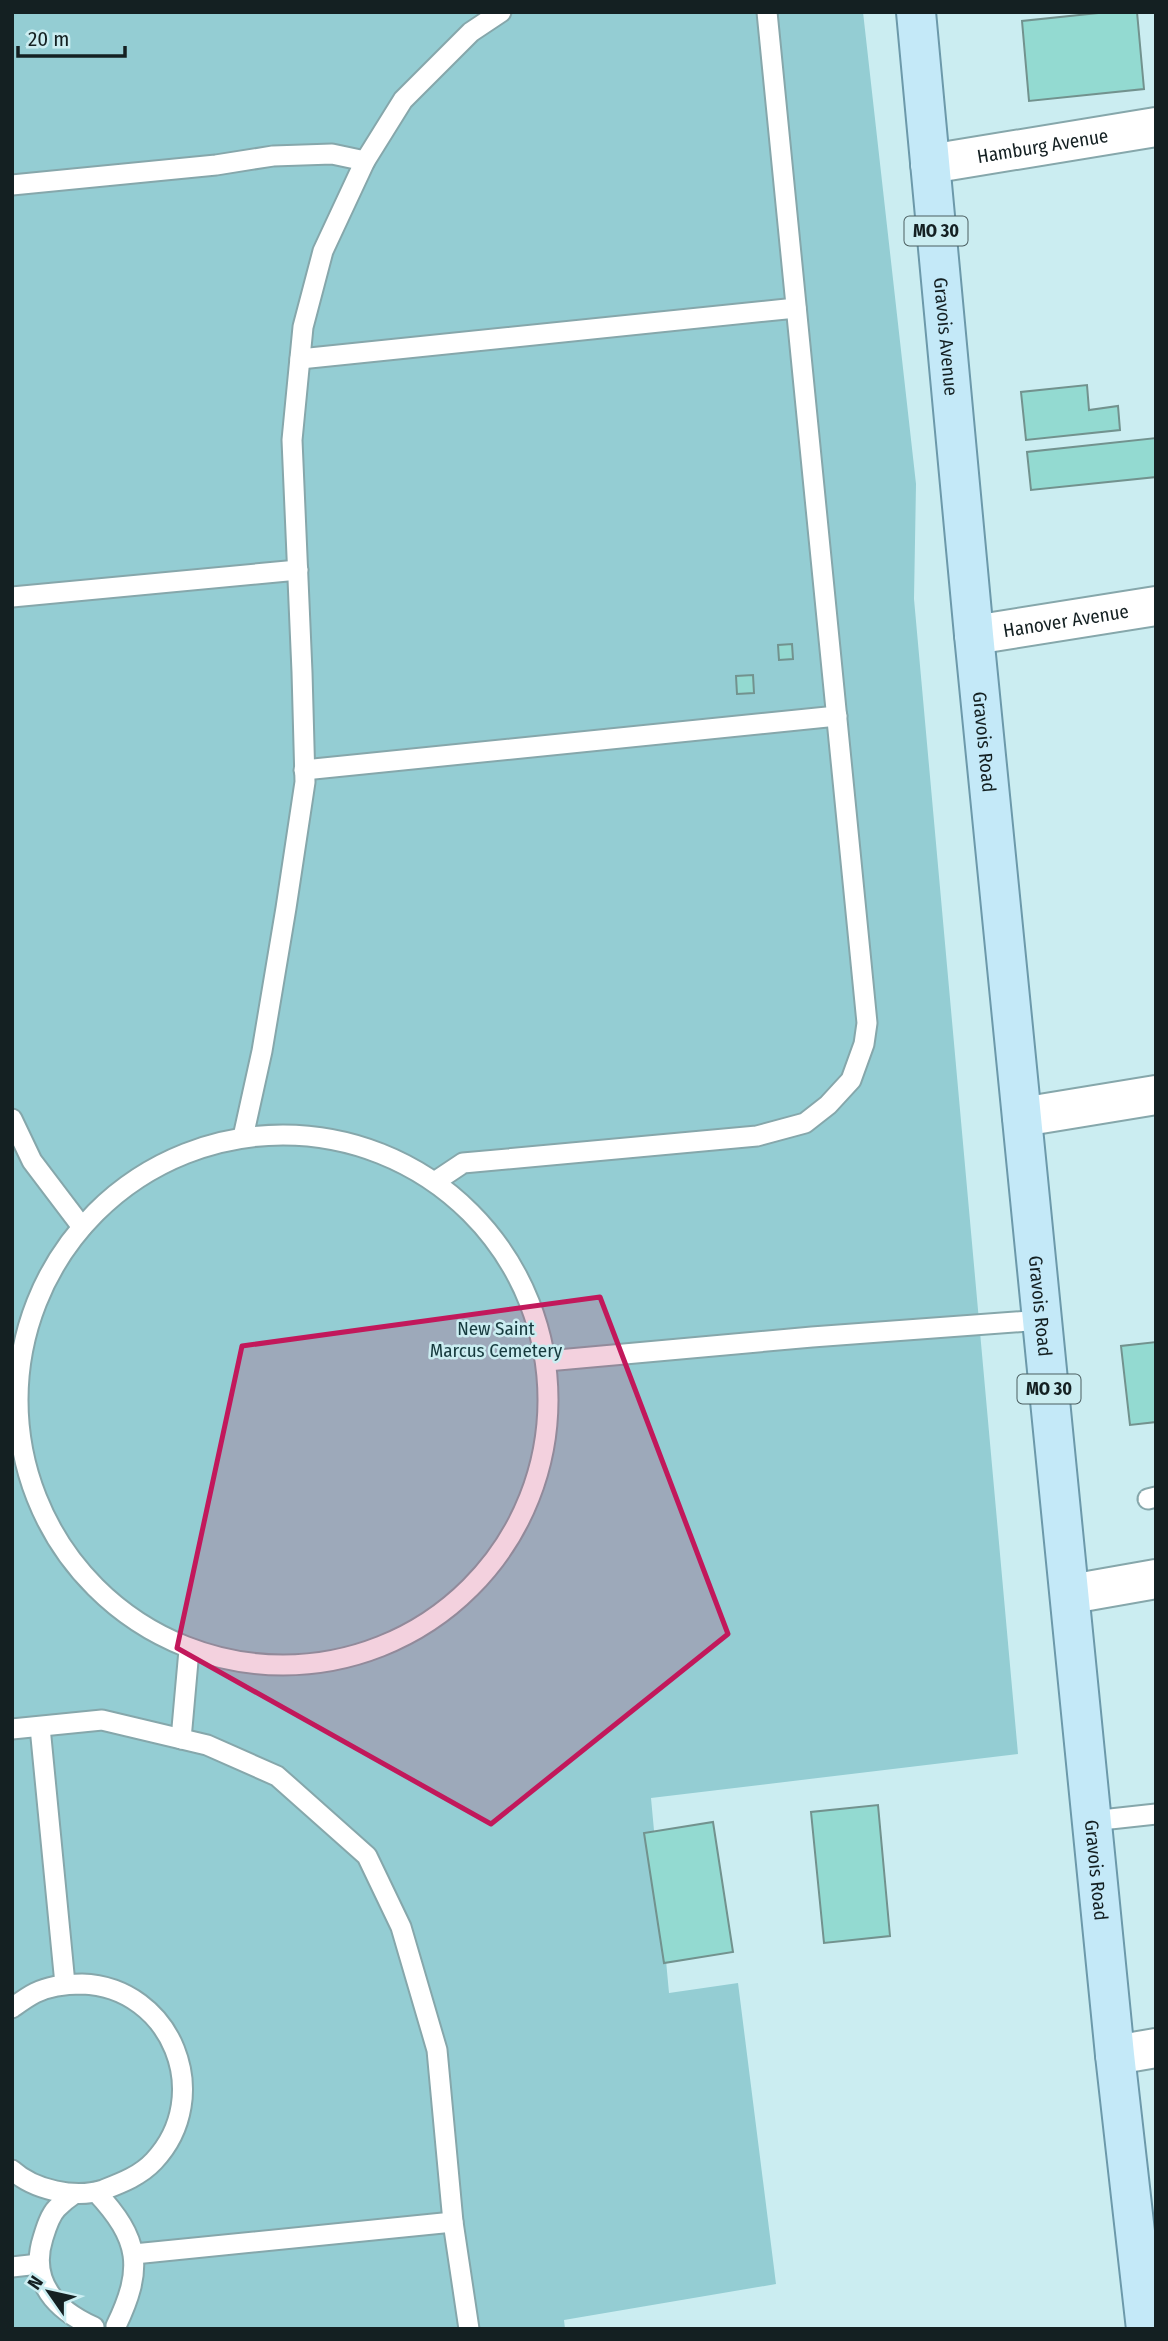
<svg xmlns="http://www.w3.org/2000/svg" width="1168" height="2341" viewBox="0 0 1168 2341" font-family="'Fira Sans Condensed',sans-serif">
<style>
.green{fill:#94cdd3}
.building{fill:#93dad1;stroke:#72928e;stroke-width:2}
.lines{fill:none;stroke-linecap:round;stroke-linejoin:round}
.service-casing{stroke:#86a7ab;stroke-width:23}
.minor-casing{stroke:#86a7ab;stroke-width:42}
.primary-casing{stroke:#6c99aa;stroke-width:42}
.service{stroke:#fff;stroke-width:19}
.minor{stroke:#fff;stroke-width:38}
.primary{stroke:#c4e9f8;stroke-width:38}
.marked{fill:#c2185b;fill-opacity:0.2;stroke:#c2185b;stroke-width:5;stroke-linejoin:round}
.labels{text-anchor:middle;dominant-baseline:central;stroke-width:5;stroke-linejoin:round;paint-order:stroke}
.shield{fill:#cbedf1;stroke:#4b5e60;stroke-width:2}
.shield-label{font-size:18px;font-weight:bold;fill:#142022}
.street-label{font-size:19px;fill:#142022;stroke:#cbedf1}
.park-label{font-size:19px;fill:#163a3e;stroke:#cbedf1}
</style>
<rect width="100%" height="100%" fill="#cbedf1"/>
<path class="green" d="M12,12h851l53,472 -2,115 104,1155 -367,44 18,195 69,-10 38,301 -212,36 1,9h-553z"/>
<g class="building">
<path d="M1108,12h29l7,77 -115,12 -7,-80z"/>
<path d="M1087,385l2,25 29,-4 2,24 -94,10 -5,-48z"/>
<path d="M1156,438v39l-125,13 -4,-38z"/>
<path d="M792,644l1,15 -14,1 -1,-15z"/>
<path d="M753,675l1,18 -17,1 -1,-18z"/>
<path d="M1156,1342v80l-26,3 -9,-79z"/>
<path d="M878,1805l12,131 -66,7 -13,-131z"/>
<path d="M713,1822l20,130 -69,11 -20,-130z"/>
</g>
<g class="lines">
<defs>
<g id="service">
<path d="M12,185l204,-20 57,-9 59,-2 33,7"/>
<path d="M300,359l496,-51"/>
<path d="M12,597l286,-27"/>
<path d="M304,770l533,-54"/>
<path d="M12,1119l20,42 50,66"/>
<circle cx="283" cy="1400" r="265"/>
<path d="M243,1137l19,-86 24,-143 19,-126 -3,-110 -10,-232 11,-113 20,-76 42,-90 38,-61 68,-68 30,-20"/>
<path d="M436,1181l27,-18 294,-27 48,-13 23,-18 23,-25 13,-36 3,-21 -100,-1011"/>
<path d="M547,1361l265,-24 230,-17"/>
<path d="M1148,1499l8,-2"/>
<path d="M40,1727l25,257"/>
<path d="M12,1729l90,-9 105,25 70,31 90,80 34,71 36,123 16,172 16,107"/>
<path d="M181,1739l8,-89"/>
<path d="M1092,1821l64,-7"/>
<path d="M12,2008c7,-5 15,-11 23,-15 14,-7 31,-9 47,-9 90,3 133,112 72,177 -14,15 -33,22 -51,29 -28,9 -69,0 -91,-20"/>
<path d="M96,2192c44,47 48,76 20,134"/>
<path d="M74,2194c-6,4 -12,9 -17,14 -7,7 -11,20 -14,30 -14,44 13,72 51,89"/>
<path d="M134,2254l319,-32"/>
<path d="M12,2267l27,-3"/>
</g>
<g id="minor">
<path id="s1" d="M930,164l226,-37"/>
<path id="s2" d="M974,635l182,-29"/>
<path d="M1022,1117l134,-22"/>
<path d="M1071,1594l85,-15"/>
<path d="M1115,2055l41,-7"/>
</g>
<g id="primary">
<path id="s3" d="M916,12l58,623 141,1420 31,274"/>
</g>
</defs>
<use href="#service" class="service-casing"/>
<use href="#minor" class="minor-casing"/>
<use href="#primary" class="primary-casing"/>
<use href="#service" class="service"/>
<use href="#minor" class="minor"/>
<use href="#primary" class="primary"/>
</g>
<path class="marked" d="M600,1297l128,337 -237,190 -314,-176 65,-302z"/>
<g class="labels">
<g class="shield">
<rect x="904.5" y="216.5" width="63" height="29" rx="5"/>
<rect x="1017.5" y="1374.5" width="63" height="29" rx="5"/>
</g>
<g class="shield-label">
<text x="936" y="231">MO 30</text>
<text x="1049" y="1389">MO 30</text>
</g>
<g class="street-label">
<text stroke="none"><textPath href="#s1" startOffset="114">Hamburg Avenue</textPath></text>
<text stroke="none"><textPath href="#s3" startOffset="326">Gravois Avenue</textPath></text>
<text stroke="none"><textPath href="#s2" startOffset="93">Hanover Avenue</textPath></text>
<text stroke="none"><textPath href="#s3" startOffset="733">Gravois Road</textPath></text>
<text stroke="none"><textPath href="#s3" startOffset="1300">Gravois Road</textPath></text>
<text stroke="none"><textPath href="#s3" startOffset="1867">Gravois Road</textPath></text>
</g>
<g class="park-label">
<text x="496" y="1328">New Saint<tspan x="496" dy="22">Marcus Cemetery</tspan></text>
</g>
</g>
<rect width="1168" height="2341" fill="none" stroke="#142022" stroke-width="28"/>
<g transform="translate(49 2292) rotate(304)" stroke="#cbedf1" stroke-width="5" paint-order="stroke">
<path d="M0-5L12 26L0 18L-12 26Z" fill="#142022"/>
<text y="-10" font-size="19" font-weight="bold" text-anchor="middle" fill="#142022">N</text>
</g>
<path d="M18 46v10h107v-10" fill="none" stroke="#142022" stroke-width="3.5"/>
<text x="28" y="46" font-size="21" fill="#142022" stroke="#cbedf1" stroke-width="5" paint-order="stroke">20 m</text>
</svg>
